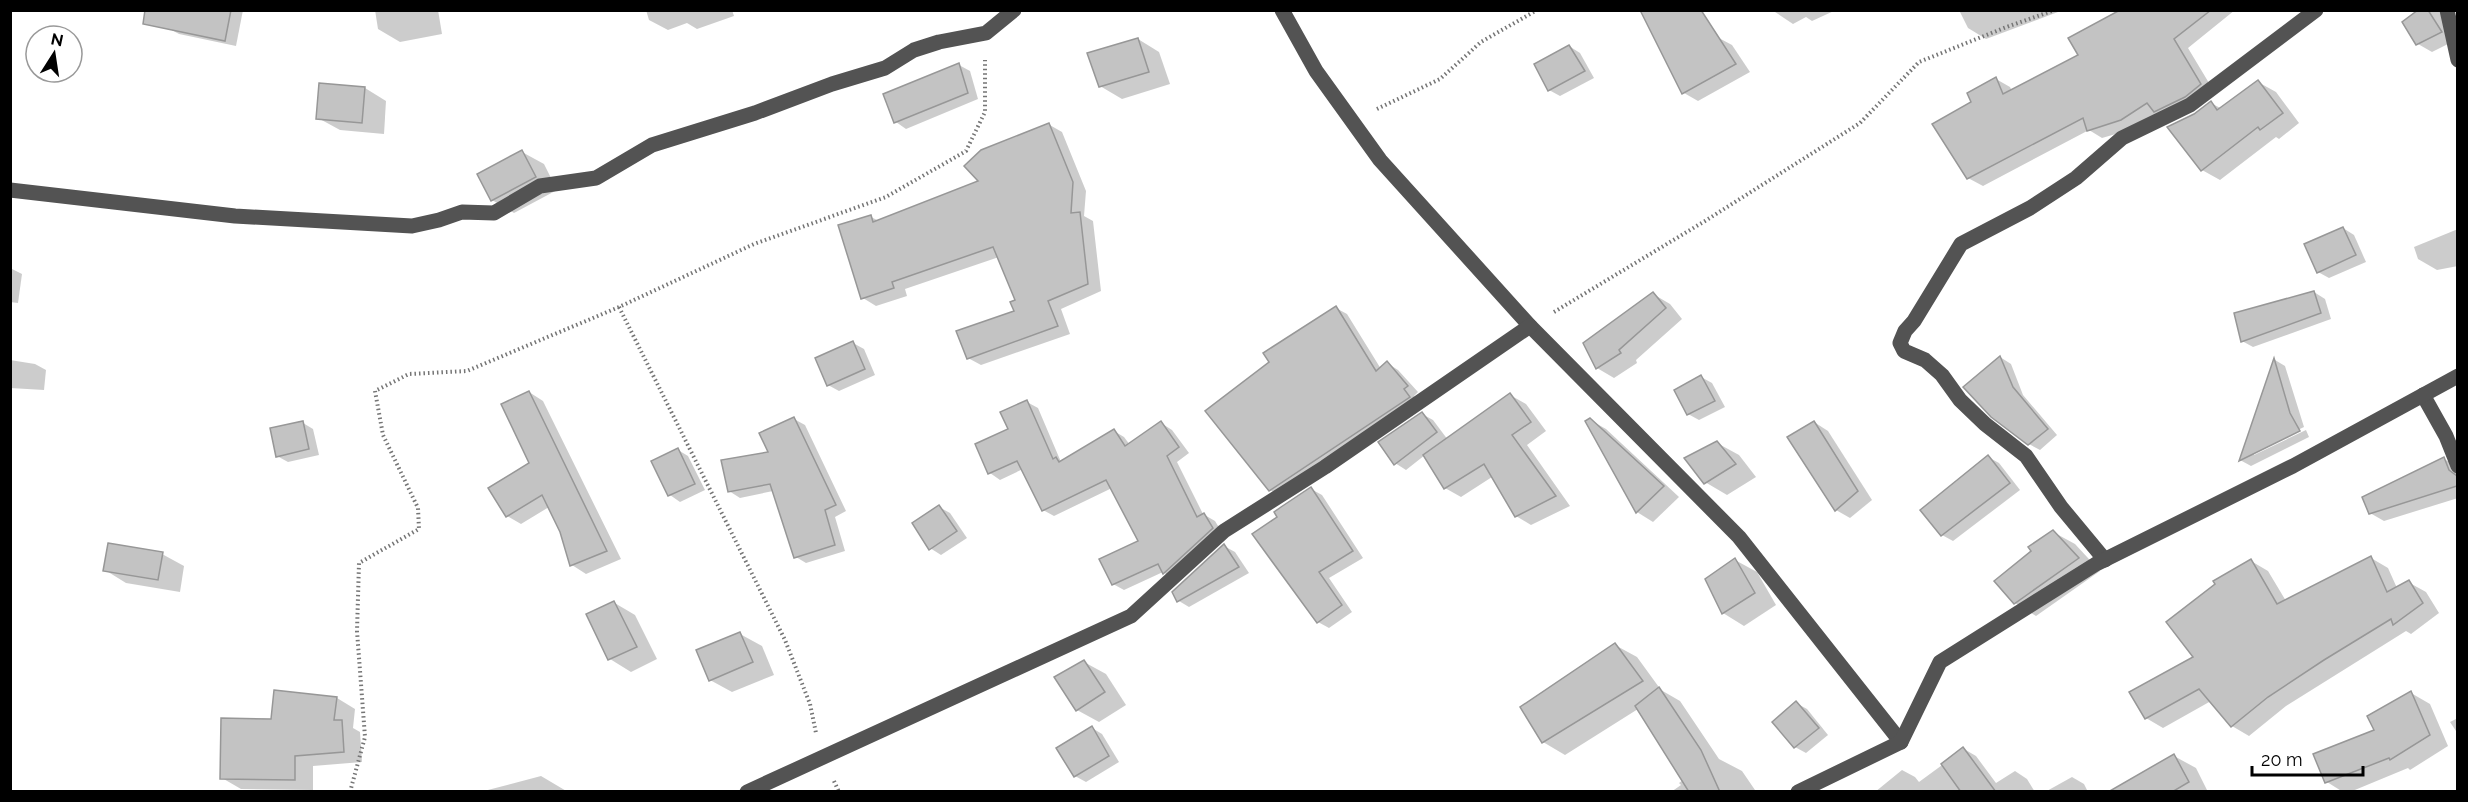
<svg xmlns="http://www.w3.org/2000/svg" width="2468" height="802" viewBox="0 0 2468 802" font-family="Raleway,sans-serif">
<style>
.shadow{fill:#0003}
.building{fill:#c3c3c3;stroke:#979797;stroke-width:1.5}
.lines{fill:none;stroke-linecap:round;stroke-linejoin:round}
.path{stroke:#757575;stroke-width:4;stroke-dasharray:1.5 3;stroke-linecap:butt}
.minor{stroke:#535353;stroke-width:15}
</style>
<rect width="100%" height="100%" fill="#fff"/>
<g class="shadow">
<path d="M172,10h71l-7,36 -57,-12 -11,-6z"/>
<path d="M375,10h63l4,24 -42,8 -22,-13z"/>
<path d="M646,10h86l2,6 -37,13 -10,-6 -19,7 -19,-10z"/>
<path d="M1772,10h64l-24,11 -6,-4 -13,7z"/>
<path d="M1959,10h98l1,2 -72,27 -18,-11z"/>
<path d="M2141,10h94l-47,38 27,45 -82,36 -31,9 -13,-8 -106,56 -15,-8 5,-75 23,-24 14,8 2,4 68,-36z"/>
<path d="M2420,10h35l-4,6 5,24 -24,12 -14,-8z"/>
<path d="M1717,37l15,8 18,27 -52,29 -14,-8z"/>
<path d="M1138,39l21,13 11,32 -48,15 -22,-13z"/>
<path d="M1569,46l11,7 14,25 -34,18 -11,-6z"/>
<path d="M959,65l11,6 8,28 -72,30 -10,-7 -11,-27z"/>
<path d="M2258,82l18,10 23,31 -20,16 -3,-2 -56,43 -18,-10 -7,-55 16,-12 11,6z"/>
<path d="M365,88l21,13 -2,33 -44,-4 -22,-12z"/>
<path d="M1048,124l14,8 24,59 -2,25 9,5 8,70 -40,18 9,25 -89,31 -13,-7 48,-46 1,-11 -18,-44 -94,32 2,7 -31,10 -13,-8 8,-81 8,4 101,-40z"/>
<path d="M522,152l22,12 13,26 -43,23 -22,-13z"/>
<path d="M2343,228l11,7 12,27 -37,16 -11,-6z"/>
<path d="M2458,229v37l-21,4 -19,-11 -4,-12z"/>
<path d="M10,268l12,6 -4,29 -8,-1z"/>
<path d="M2314,292l11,7 6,20 -78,28 -11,-6z"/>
<path d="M1653,294l17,10 12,15 -46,41 1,3 -23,15 -17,-10z"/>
<path d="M1336,308l11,6 34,55 6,-6 11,7 20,22 -4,4 5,8 -139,92 -10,-6 1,-128z"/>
<path d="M853,343l11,6 11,26 -36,16 -11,-6z"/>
<path d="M2000,357l11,7 12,31 34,40 -17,15 -11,-6z"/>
<path d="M10,360l25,4 11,6 -2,20 -34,-2z"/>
<path d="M2275,360l10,6 19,61 -50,24v4l52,-25 3,7 -58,29 -11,-6z"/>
<path d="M1701,377l11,6 13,24 -26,13 -11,-6z"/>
<path d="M529,392l14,9 78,158 -35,15 -14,-9 -11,-34 -12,-24 -28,17 -14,-8 24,-52z"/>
<path d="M1510,395l16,9 20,27 -19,14 43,61 -39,19 -15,-9 -24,-39 -31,20 -16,-9 -20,-33 -19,15 -11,-7 27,-49 11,6 15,20z"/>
<path d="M1027,402l11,6 23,54 53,-31 10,6 6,8 31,-22 11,7 17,23 -12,9 26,52 12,7 8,13 -49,45 -11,-7 -39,18 -11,-6 27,-42 -28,-54 -58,28 -11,-6 -20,-41 -23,11 -10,-7 -13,-28 33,-15z"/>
<path d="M794,419l11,6 41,86 -11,6 10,34 -39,12 -10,-6 -23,-66 -33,7 -11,-7 41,-38z"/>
<path d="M1590,420l16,9 73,68 -26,25 -16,-10 -50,-90z"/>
<path d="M1814,422l14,9 44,69 -22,18 -14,-8z"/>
<path d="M303,423l10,6 6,26 -31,7 -11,-6z"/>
<path d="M1717,443l22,12 17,22 -29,18 -22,-13z"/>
<path d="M678,450l10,6 17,34 -25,12 -10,-7z"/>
<path d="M1988,457l11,6 21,27 -67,51 -11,-6z"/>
<path d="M2444,459l14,8v31l-74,23 -14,-8z"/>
<path d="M1311,489l11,6 41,63 -34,20 23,34 -23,16 -11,-6 -38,-105z"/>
<path d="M939,507l11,6 17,25 -26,17 -11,-7z"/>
<path d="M2053,532l22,12 25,27 -64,45 -21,-13 18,-52z"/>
<path d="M1224,546l11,6 14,21 -60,34 -10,-6z"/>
<path d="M162,554l22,12 -4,26 -54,-9 -21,-13z"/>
<path d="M2371,558l17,10 9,20 11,-6 18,10 13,21 -28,21 -5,-3 -120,75 -37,30 -17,-10 -21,-25 -48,27 -17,-10 50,-60 55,-97 17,10 18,30z"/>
<path d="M1735,560l22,12 19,33 -32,21 -21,-13z"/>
<path d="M613,602l22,13 22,44 -26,13 -21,-13z"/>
<path d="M740,634l22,12 12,29 -42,17 -22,-12z"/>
<path d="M1615,645l22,12 24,33 19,11 39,58 23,12 13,19 -84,2 10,-7 -2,-2 4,-3 -45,-71 -73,46 -22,-13z"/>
<path d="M1084,662l22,12 20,31 -27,17 -22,-12z"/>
<path d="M2411,693l19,11 18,42 -38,24 -2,-2 -58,24h-7l-16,-10z"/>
<path d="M337,698l18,11 -2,19 7,4 2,30 -49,4v24l-72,-1 -19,-11 51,-58z"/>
<path d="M1796,703l11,6 21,26 -22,18 -11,-6z"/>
<path d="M2458,718v16l-8,-12z"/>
<path d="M1092,728l10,6 17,28 -33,20 -11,-6z"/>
<path d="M1964,749l12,7 20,27 19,-12 12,8 8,13h-160l27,-22 13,7 4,5z"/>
<path d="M2174,756l22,12 12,24h-96z"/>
<path d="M541,776l27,16h-88z"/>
<path d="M2072,777l12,7 4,8h-43z"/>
</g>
<g class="building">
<path d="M145,10h86l-6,31 -82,-17z"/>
<path d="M1640,10h61l35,54 -54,30z"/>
<path d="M2120,10h91l-37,29 27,45 -16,13 -31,15 -7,-9 -26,17 -34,11 -4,-13 -116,61 -35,-55 39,-22 -4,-9 29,-16 7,17 75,-39 -10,-17z"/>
<path d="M2418,10h10l14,22 -26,13 -14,-23z"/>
<path d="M1138,38l11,34 -50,15 -12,-34z"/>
<path d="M1569,45l16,26 -37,20 -14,-27z"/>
<path d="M959,63l9,30 -74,30 -11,-29z"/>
<path d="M2258,80l25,33 -23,17 -2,-3 -57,44 -34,-44 27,-13 17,-13 6,9z"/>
<path d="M319,83l46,4 -3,36 -46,-4z"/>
<path d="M1049,123l24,59 -2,31 9,-1 8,72 -40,17 10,25 -91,33 -11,-28 58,-20 -4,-9 5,-2 -22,-53 -101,35 2,6 -33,11 -23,-74 33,-10 2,7 105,-41 -14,-15 17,-16z"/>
<path d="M522,150l14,27 -45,24 -14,-27z"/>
<path d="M2343,227l13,28 -39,18 -13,-29z"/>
<path d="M2314,291l7,22 -80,29 -7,-29z"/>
<path d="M1653,292l13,16 -47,42 2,3 -25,16 -13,-26z"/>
<path d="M1336,306l40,65 11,-10 21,25 -4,3 6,8 -141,94 -64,-80 64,-49 -6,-9z"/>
<path d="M853,341l12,28 -38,17 -12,-28z"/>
<path d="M2000,356l13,31 35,42 -20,16 -37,-28 -28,-30z"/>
<path d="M2274,358l16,55 10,18 -61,30z"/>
<path d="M1701,375l14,26 -28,14 -13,-25z"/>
<path d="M529,391l78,160 -37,15 -10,-34 -18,-37 -36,22 -18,-29 41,-25 -28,-59z"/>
<path d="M1510,393l21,29 -19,13 44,61 -41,21 -31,-53 -40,25 -21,-34z"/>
<path d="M1027,400l26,59 3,-2 3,5 55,-33 11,17 36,-25 18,26 -12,9 30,61 7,-4 9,15 -50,46 -5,-10 -46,21 -13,-26 39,-18 -32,-61 -64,31 -25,-50 -29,13 -13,-30 33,-15 -8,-17z"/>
<path d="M1422,412l15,20 -43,33 -16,-23z"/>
<path d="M794,417l42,88 -11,5 10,35 -41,13 -24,-74 -42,8 -7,-32 47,-8 -9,-19z"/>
<path d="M1590,418l74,68 -28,27 -51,-92z"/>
<path d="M303,421l6,28 -33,8 -6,-29z"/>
<path d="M1814,421l44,70 -23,20 -48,-74z"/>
<path d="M1717,441l19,23 -32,20 -20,-26z"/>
<path d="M678,448l17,36 -27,12 -17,-35z"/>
<path d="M1988,455l22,28 -69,53 -21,-26z"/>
<path d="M2444,457l5,13 8,6v10l-88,28 -7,-17z"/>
<path d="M1311,487l42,64 -34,21 23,33 -25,18 -65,-89 25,-17 -3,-5 7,-5z"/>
<path d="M939,505l18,26 -28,19 -17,-27z"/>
<path d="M2053,530l26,28 -65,46 -20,-23 37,-30 -3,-4z"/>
<path d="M108,543l55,9 -5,28 -55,-9z"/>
<path d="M1224,544l15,23 -62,35 -5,-10z"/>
<path d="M2371,556l16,36 22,-12 14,23 -30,22 -2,-6 -67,41 -56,37 -37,30 -32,-38 -54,30 -16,-27 64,-35 -27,-35 49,-38 -2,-3 38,-22 26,45z"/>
<path d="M1735,558l20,35 -33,21 -17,-35z"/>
<path d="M614,601l23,46 -29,13 -22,-46z"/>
<path d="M740,632l13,30 -44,19 -13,-31z"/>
<path d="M1615,643l28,38 -101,62 -22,-36z"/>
<path d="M1084,660l21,32 -29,19 -22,-34z"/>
<path d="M1659,687l42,63 19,42h-31l-54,-86z"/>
<path d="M274,690l63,7 -3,23h8l2,32 -49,4v24l-75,-1 1,-61 50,1z"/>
<path d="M2411,691l19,44 -40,25 -1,-2 -64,25 -12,-29 61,-24 -7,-14z"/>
<path d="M1796,701l23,27 -25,20 -22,-26z"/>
<path d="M1092,726l17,30 -35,21 -18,-29z"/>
<path d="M1963,747l33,45h-35l-20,-28z"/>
<path d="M2174,754l15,28 -17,10h-64z"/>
</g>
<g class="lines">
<g class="path">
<path d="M1377,109l63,-30 41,-37 56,-32"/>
<path d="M619,307l166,333 25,64 6,29"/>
<path d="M1554,312l151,-91 155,-98 59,-61 90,-36 46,-16"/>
<path d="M834,781l5,11"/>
<path d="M350,792l15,-55 -8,-106 2,-68 60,-34 -1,-21 -35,-73 -8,-44 34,-17 58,-3 152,-64 135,-63 132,-47 80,-46 19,-39v-52"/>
</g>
<g class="minor">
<path d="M1282,10l34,61 64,89 150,166 209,211 162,205"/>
<path d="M2447,10l11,50"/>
<path d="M10,190l225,26 177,10 27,-6 23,-8 32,1 46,-27 56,-8 56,-33 103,-32 77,-29 53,-16 29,-18 25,-8 47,-9 28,-23"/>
<path d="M2423,395l23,41 12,30"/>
<path d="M2105,560l-44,-53 -35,-51 -41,-32 -25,-24 -18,-25 -17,-15 -21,-9 -4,-8 5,-12 9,-10 47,-77 69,-36 46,-30 46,-40 68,-33 126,-95"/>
<path d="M747,792l384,-176 93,-85 101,-64 205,-141"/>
<path d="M1798,792l103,-50 39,-80 156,-98 197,-98 165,-90"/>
</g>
</g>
<rect width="2468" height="802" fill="none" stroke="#000000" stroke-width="24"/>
<g transform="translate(54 54) rotate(12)"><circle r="28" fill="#ffffff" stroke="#999999" stroke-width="1.5"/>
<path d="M0-4.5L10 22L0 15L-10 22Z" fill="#000000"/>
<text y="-9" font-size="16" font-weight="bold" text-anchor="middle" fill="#000000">N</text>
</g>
<path d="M2252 766v9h111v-9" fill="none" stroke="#000000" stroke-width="3"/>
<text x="2261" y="766" font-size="18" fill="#000000" stroke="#ffffff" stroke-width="4.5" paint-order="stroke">20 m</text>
</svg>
